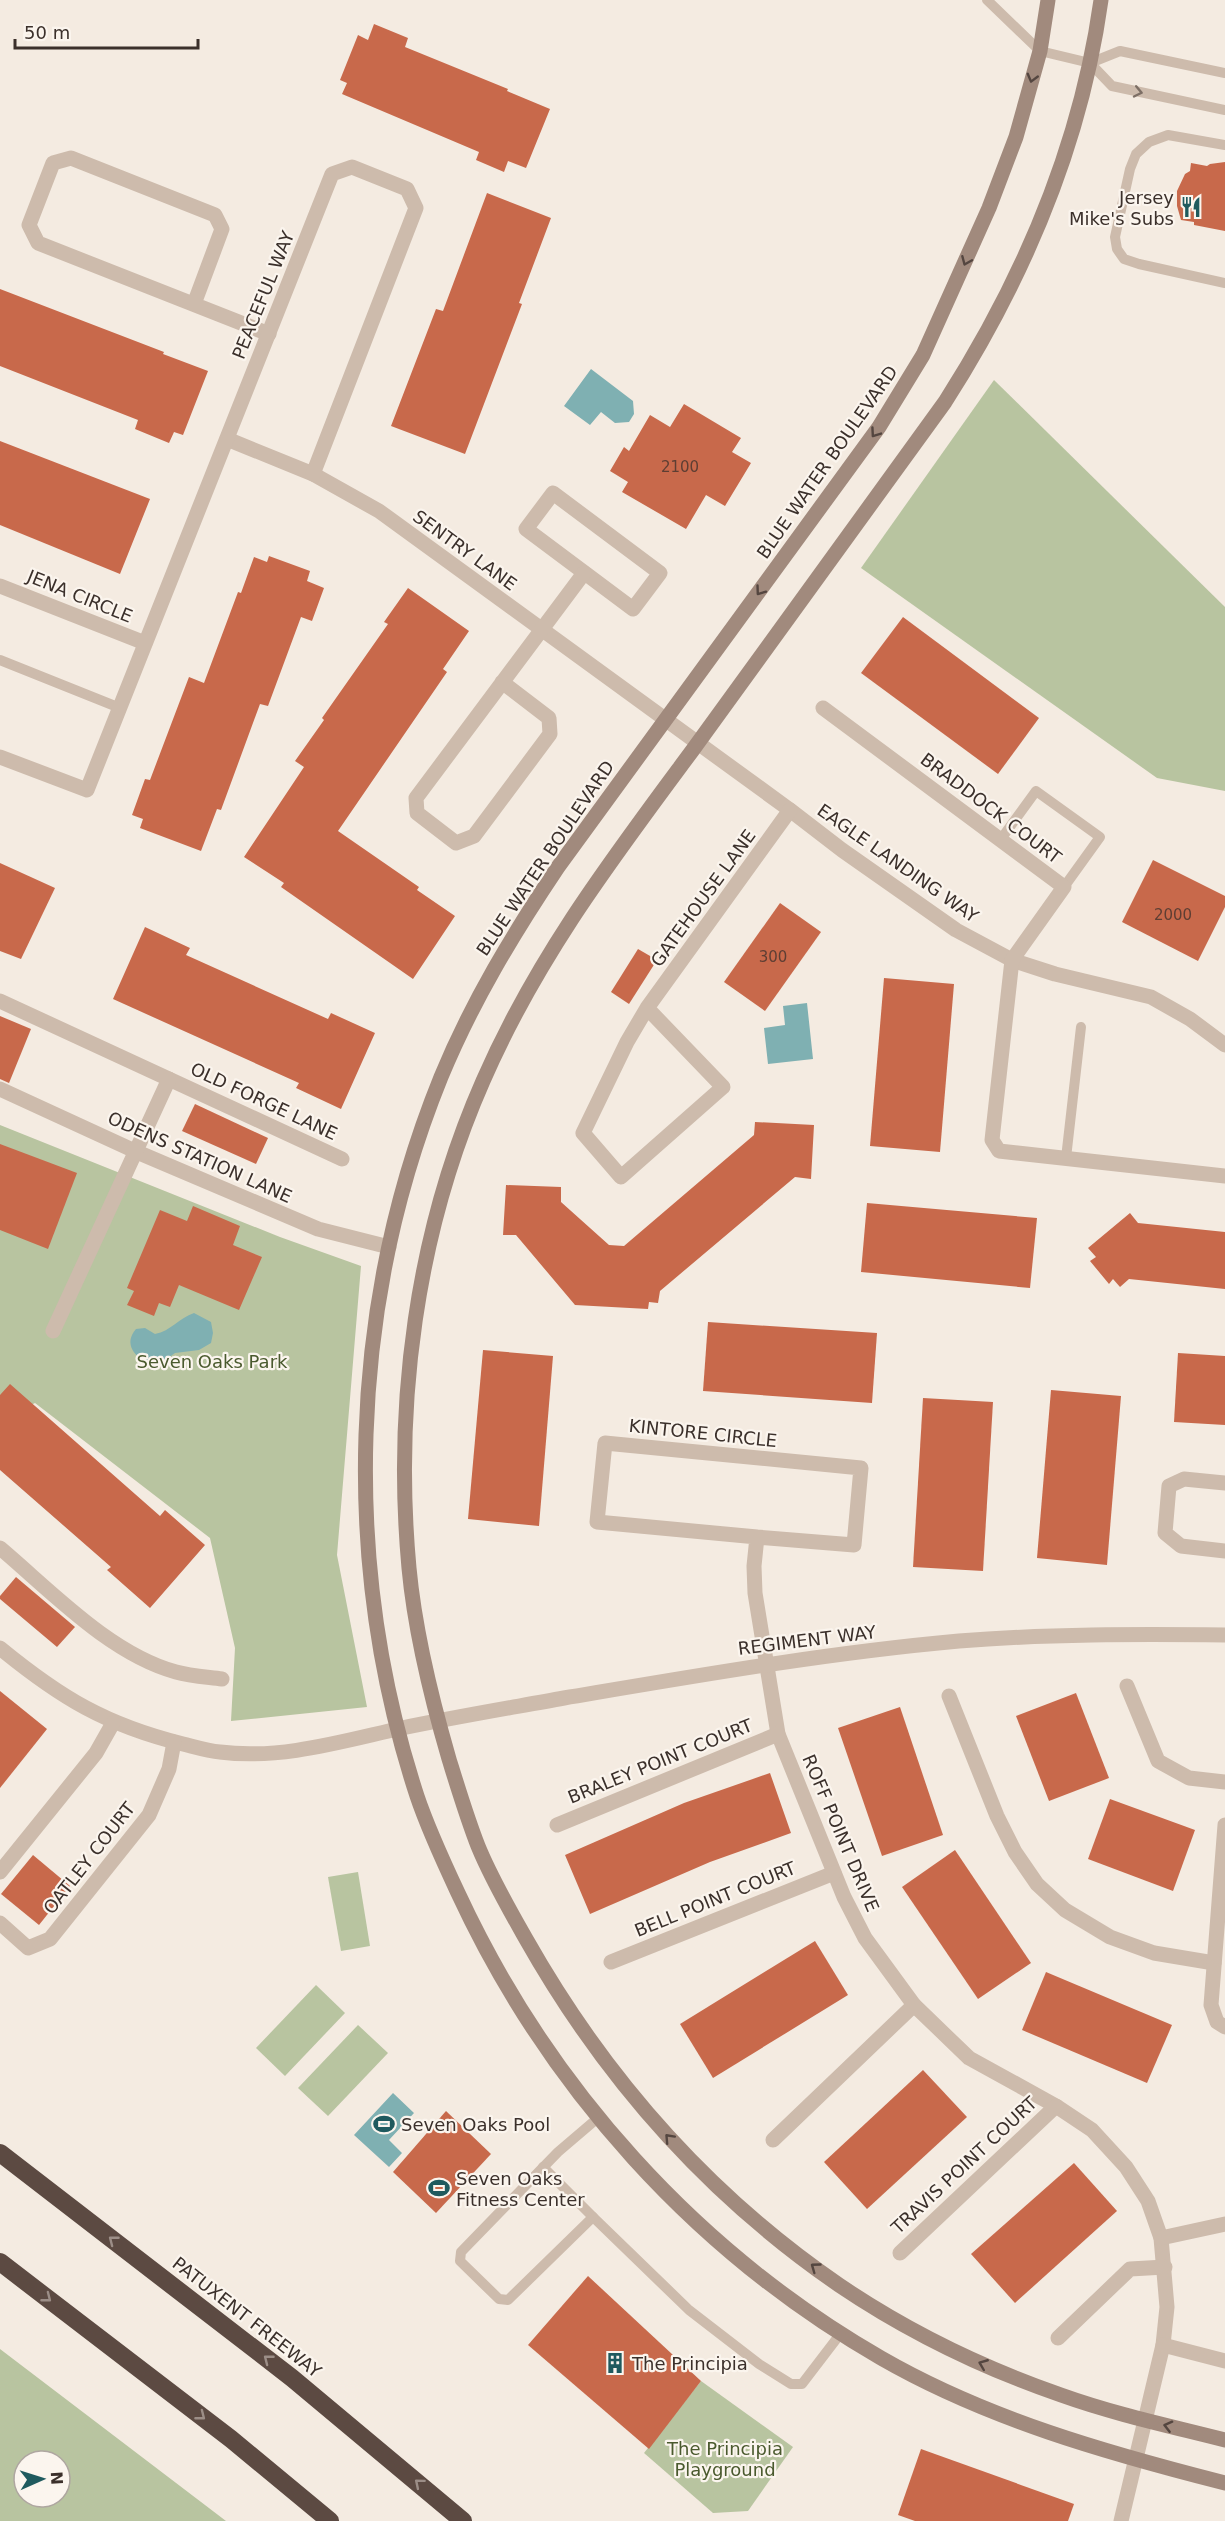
<svg xmlns="http://www.w3.org/2000/svg" width="1225" height="2521" viewBox="0 0 1225 2521" font-family="'DejaVu Sans',sans-serif">
<style>
.green{fill:#b8c4a0;fill-rule:evenodd}
.water{fill:#7fb0b2}
.building{fill:#c8694b}
.lines{fill:none;stroke-linecap:round;stroke-linejoin:round}
.lane{stroke:#cdbbac;stroke-width:10}
.street{stroke:#cdbbac;stroke-width:15}
.secondary{stroke:#a18a7d;stroke-width:15}
.highway{stroke:#5c4a42;stroke-width:18}
.oneway{stroke:#544640}
.oneway2{stroke:#7d6f65}
.oneway3{stroke:#9c8e87}
.labels{text-anchor:middle;dominant-baseline:central;stroke-width:4.5;stroke-linejoin:round;paint-order:stroke}
.number-label{font-size:15px;fill:#5e3e33}
.poi-label{font-size:18px;fill:#3b302b;stroke:#fbf5ee;text-anchor:start}
.street-label{font-size:18px;fill:#3b302b;stroke:#fbf5ee}
.park-label{font-size:18px;fill:#4a5a2e;stroke:#fbf5ee}
</style>
<rect width="100%" height="100%" fill="#f4ebe1"/>
<g class="green">
<path d="M994,380l231,227v184l-68,-13 -296,-210z"/>
<path d="M0,1125l280,112 81,29 -24,289 30,152 -136,14 4,-73 -25,-110 -175,-135 -35,18z"/>
<path d="M358,1872l12,74 -29,5 -13,-74z"/>
<path d="M316,1985l29,28 -60,63 -29,-28z"/>
<path d="M358,2025l30,28 -60,63 -30,-28z"/>
<path d="M0,2349l226,172h-226zM24,2461h36v36h-36z"/>
<path d="M701,2381l92,66 -45,64 -35,2 -69,-60z"/>
</g>
<g class="water">
<path d="M591,369l42,32 1,13 -5,8 -14,1 -14,-11 -11,13 -26,-19z"/>
<path d="M807,1003l6,56 -45,5 -4,-36 21,-3 -2,-19z"/>
<path d="M194,1313l17,9 2,11 -2,10 -12,7 -24,3 -11,8 -15,3c-14,-7 -26,-20 -13,-35l9,-1 10,6c16,-3 24,-16 39,-21z"/>
<path d="M393,2093l21,20 -25,27 13,13 -13,14 -35,-32z"/>
</g>
<g class="building">
<path d="M374,24l34,14 -3,9 103,42 -1,2 43,18 -24,59 -18,-7 -4,11 -28,-12 3,-8 -137,-58 5,-11 -7,-3 18,-45 10,5z"/>
<path d="M1225,162v69l-31,-6v-3l-13,-2 -4,-14v-15l8,-17 5,-3 1,-8 16,3 3,-2z"/>
<path d="M487,193l64,25 -32,85 3,1 -57,150 -74,-28 45,-117 7,2z"/>
<path d="M0,289l164,63 -1,2 45,17 -25,64 -9,-3 -5,11 -34,-14 3,-9 -138,-54z"/>
<path d="M684,404l57,34 -9,14 19,11 -26,43 -19,-11 -20,34 -64,-37 6,-10 -18,-11 14,-24 5,4 21,-36 20,12z"/>
<path d="M0,441l150,58 -30,75 -120,-49z"/>
<path d="M269,556l41,15 -3,10 17,7 -12,33 -11,-4 -33,89 -8,-2 -39,106 -4,-1 -16,42 -61,-23 3,-9 -11,-4 13,-36 5,1 39,-103 15,6 34,-91 3,1 13,-36 13,5z"/>
<path d="M408,588l61,43 -26,38 4,3 -109,159 81,56 -2,3 38,26 -42,63 -132,-92 3,-4 -40,-26 60,-90 -9,-6 29,-41 -2,-2 66,-94 -4,-2z"/>
<path d="M903,617l136,101 -41,56 -137,-101z"/>
<path d="M1153,860l72,36v11l-27,54 -76,-39z"/>
<path d="M0,863l55,25 -34,71 -21,-8z"/>
<path d="M780,903l41,29 -56,79 -41,-29z"/>
<path d="M145,927l45,21 -4,7 142,64 3,-6 44,20 -34,76 -45,-21 3,-5 -186,-84z"/>
<path d="M638,949l19,11 -28,44 -18,-12z"/>
<path d="M884,978l70,6 -14,168 -70,-6z"/>
<path d="M0,1016l31,13 -22,54 -9,-4z"/>
<path d="M195,1104l73,34 -12,26 -74,-33z"/>
<path d="M755,1122l59,3 -3,54 -16,-2 -135,114 -2,12 -9,-1 -1,7 -73,-4 -59,-70h-13l3,-50 55,2v15l48,43 15,1 130,-111z"/>
<path d="M0,1144l77,29 -29,76 -48,-19z"/>
<path d="M867,1203l170,15 -7,70 -169,-16z"/>
<path d="M193,1206l47,20 -7,19 29,12 -23,53 -60,-25 -9,22 -11,-4 -5,13 -27,-11 7,-14 -7,-3 33,-78 27,11z"/>
<path d="M1130,1213l8,10 87,9v57l-96,-10 -9,8 -7,-8 -4,5 -19,-23 6,-4 -8,-9z"/>
<path d="M708,1322l169,11 -5,70 -169,-12z"/>
<path d="M483,1350l70,6 -14,170 -71,-7z"/>
<path d="M1178,1353l47,3v69l-51,-3z"/>
<path d="M10,1384l150,132 5,-6 40,35 -55,63 -43,-38 4,-3 -111,-97v-75z"/>
<path d="M1051,1390l70,6 -14,169 -70,-7z"/>
<path d="M923,1398l70,4 -10,169 -70,-4z"/>
<path d="M16,1577l59,50 -18,20 -57,-48v-3z"/>
<path d="M0,1691l47,38 -47,59z"/>
<path d="M1076,1693l33,85 -60,23 -33,-85z"/>
<path d="M900,1707l43,128 -61,21 -44,-128z"/>
<path d="M770,1773l21,60 -81,29 -120,52 -25,-59 119,-52z"/>
<path d="M1110,1799l85,31 -22,61 -85,-32z"/>
<path d="M955,1850l76,113 -53,36 -76,-112z"/>
<path d="M33,1855l37,31 -31,39 -38,-31z"/>
<path d="M815,1941l33,54 -135,83 -33,-54z"/>
<path d="M1046,1972l126,53 -25,58 -125,-53z"/>
<path d="M923,2070l44,47 -100,92 -43,-47z"/>
<path d="M446,2111l45,43 -55,59 -43,-41z"/>
<path d="M1074,2163l43,48 -102,92 -44,-49z"/>
<path d="M588,2276l113,105 -52,68 -121,-104z"/>
<path d="M921,2449l153,55 -6,17h-153l-17,-6z"/>
</g>
<g class="lines">
<g class="lane">
<path d="M987,0l53,51 50,12 22,23 113,24"/>
<path d="M1090,63l30,-12 105,22"/>
<path d="M1225,145l-57,-10 -19,7 -13,12 -6,15 -15,68 2,12 7,10 15,5 86,19"/>
<path d="M0,660l120,48"/>
<path d="M1001,839l35,-48 64,46 -36,50"/>
<path d="M1066,1158l15,-131"/>
<path d="M599,2117l-41,35 -97,100 -1,9 39,38 9,1 85,-83 96,93 70,54 32,20h11l39,-51"/>
<path d="M543,2167l50,50"/>
</g>
<g class="street">
<path d="M194,304l28,-75 -7,-14 -144,-57 -18,5 -24,62 9,18 231,91"/>
<path d="M227,439l86,35 66,37 411,299 52,40 114,80 56,30 43,14 96,23 39,22 35,26"/>
<path d="M553,493l107,80 -27,36 -107,-80z"/>
<path d="M0,586l145,57"/>
<path d="M502,682l47,36 1,16 -76,102 -18,7 -39,-30 -1,-15 168,-225"/>
<path d="M823,708l241,179 -52,73 -20,180 7,11 226,25"/>
<path d="M0,757l87,33 245,-616 20,-7 55,22 9,19 -103,266"/>
<path d="M0,1001l342,158"/>
<path d="M647,1008l76,79 -102,90 -38,-44 44,-91 20,-34 143,-198"/>
<path d="M0,1089l137,63 181,77 71,18"/>
<path d="M53,1331l116,-252"/>
<path d="M1225,1483l-41,-4 -15,7 -4,47 16,13 44,5"/>
<path d="M757,1537l-160,-15 8,-79 256,25 -7,77 -97,-8 -3,29 1,27 23,141 66,163 21,41 49,67 55,53 87,48 36,24 34,37 22,34 13,37 6,69 -4,38 -42,176"/>
<path d="M0,1548c51,43 110,106 176,124 14,4 31,5 46,7"/>
<path d="M0,1648c61,50 106,77 183,96 12,3 25,7 37,8 61,8 123,-11 182,-24 53,-11 107,-20 162,-30 131,-22 262,-45 395,-57 89,-7 177,-7 266,-6"/>
<path d="M1127,1686l31,75 31,17 36,4"/>
<path d="M949,1696l48,120 18,36 22,32 28,26 45,27 44,16 60,10"/>
<path d="M557,1825l221,-91"/>
<path d="M1225,1825l-14,180 6,17 8,5"/>
<path d="M0,1872l96,-119 17,-30"/>
<path d="M0,1923l28,25 22,-9 99,-124 20,-46 5,-27"/>
<path d="M611,1962l223,-89"/>
<path d="M773,2140l141,-135"/>
<path d="M1161,2238l64,-14"/>
<path d="M900,2253l156,-147"/>
<path d="M1058,2338l72,-69 35,-2"/>
<path d="M1163,2345l62,16"/>
</g>
<g class="secondary">
<path d="M1048,0l-8,51 -24,86 -27,71 -66,147 -44,72 -321,440c-45,67 -86,135 -117,210 -92,227 -100,487 -24,719 11,33 26,65 41,97 90,194 237,358 423,465 106,61 226,95 344,125"/>
<path d="M1101,0c-20,144 -78,280 -156,402 -84,116 -169,232 -253,349 -80,108 -155,206 -209,330 -67,152 -89,323 -74,487 6,65 22,129 40,191 9,29 18,59 29,87 13,32 31,63 48,93 78,138 182,256 313,346 68,46 144,83 222,110 53,19 109,31 164,45"/>
</g>
<g class="highway">
<path d="M0,2153l292,225 171,143"/>
<path d="M0,2262l231,177 99,82"/>
</g>
</g>
<defs><path id="oneway-chevron" d="M-2-3.5L2.5 0L-2 3.5" fill="none" stroke-width="1.6" stroke-linecap="round" stroke-linejoin="round" transform="scale(1.5)"/></defs>
<g class="oneway">
<use href="#oneway-chevron" transform="translate(1032 78) rotate(105)"/>
<use href="#oneway-chevron" transform="translate(966 261) rotate(113)"/>
<use href="#oneway-chevron" transform="translate(875 433) rotate(125)"/>
<use href="#oneway-chevron" transform="translate(760 591) rotate(126)"/>
<use href="#oneway-chevron" transform="translate(669 2138) rotate(-133)"/>
<use href="#oneway-chevron" transform="translate(815 2267) rotate(-144)"/>
<use href="#oneway-chevron" transform="translate(983 2364) rotate(-158)"/>
<use href="#oneway-chevron" transform="translate(1168 2426) rotate(-166)"/>
</g>
<use class="oneway2" href="#oneway-chevron" transform="translate(1138 92) rotate(12)"/>
<g class="oneway3">
<use href="#oneway-chevron" transform="translate(113 2240) rotate(-142)"/>
<use href="#oneway-chevron" transform="translate(47 2298) rotate(38)"/>
<use href="#oneway-chevron" transform="translate(268 2359) rotate(-142)"/>
<use href="#oneway-chevron" transform="translate(201 2416) rotate(38)"/>
<use href="#oneway-chevron" transform="translate(419 2483) rotate(-140)"/>
</g>
<defs>
<symbol id="restaurant-bare" viewBox="-9 -9 18 18"><path d="M-5-6h1v4h1v-4h1v4h1v-4h1v5L-1.5 .5V6h-2V.5L-5-1ZM5-6V6H3V1.5H1.5Q1.5-4 5-6Z" fill="#1f5a5e" stroke="#fbf5ee" stroke-width="2.5" paint-order="stroke"/></symbol>
<symbol id="stadium-bare" viewBox="-9 -9 18 18"><path d="M0-5a6.5 5 0 1 0 0 10a6.5 5 0 1 0 0-10ZM-3.5-1.8h7v3.6h-7Z" fill="#1f5a5e" stroke="#fbf5ee" stroke-width="2.5" paint-order="stroke"/></symbol>
<symbol id="building-bare" viewBox="-9 -9 18 18"><path d="M-4-6H4V6H1V3H-1V6H-4ZM-2.5-4.3h1.7v1.8h-1.7ZM.8-4.3h1.7v1.8H.8ZM-2.5-1h1.7V.8h-1.7ZM.8-1h1.7V.8H.8Z" fill="#1f5a5e" stroke="#fbf5ee" stroke-width="2.5" paint-order="stroke"/></symbol>
</defs>
<g fill-rule="evenodd">
<use href="#restaurant-bare" x="1176" y="192" width="30" height="30"/>
<use href="#stadium-bare" x="369" y="2109" width="30" height="30"/>
<use href="#stadium-bare" x="424" y="2173" width="30" height="30"/>
<use href="#building-bare" x="600" y="2348" width="30" height="30"/>
</g>
<g class="labels">
<g class="number-label">
<text x="680" y="467">2100</text>
<text x="1173" y="915">2000</text>
<text x="773" y="957">300</text>
</g>
<g class="poi-label">
<text x="1174" y="197" text-anchor="end">Jersey<tspan x="1174" dy="21">Mike's Subs</tspan></text>
<text x="401" y="2124">Seven Oaks Pool</text>
<text x="456" y="2178">Seven Oaks<tspan x="456" dy="21">Fitness Center</tspan></text>
<text x="632" y="2363">The Principia</text>
</g>
<g class="street-label">
<text transform="translate(263 295) rotate(-68)">PEACEFUL WAY</text>
<text transform="translate(827 462) rotate(-55)">BLUE WATER BOULEVARD</text>
<text transform="translate(465 550) rotate(36)">SENTRY LANE</text>
<text transform="translate(80 596) rotate(22)">JENA CIRCLE</text>
<text transform="translate(991 808) rotate(37)">BRADDOCK COURT</text>
<text transform="translate(545 858) rotate(-56)">BLUE WATER BOULEVARD</text>
<text transform="translate(898 863) rotate(35)">EAGLE LANDING WAY</text>
<text transform="translate(703 898) rotate(-54)">GATEHOUSE LANE</text>
<text transform="translate(264 1101) rotate(25)">OLD FORGE LANE</text>
<text transform="translate(200 1157) rotate(24)">ODENS STATION LANE</text>
<text transform="translate(703 1433) rotate(6)">KINTORE CIRCLE</text>
<text transform="translate(807 1640) rotate(-7)">REGIMENT WAY</text>
<text transform="translate(660 1761) rotate(-22)">BRALEY POINT COURT</text>
<text transform="translate(841 1833) rotate(67)">ROFF POINT DRIVE</text>
<text transform="translate(89 1858) rotate(-52)">OATLEY COURT</text>
<text transform="translate(715 1899) rotate(-22)">BELL POINT COURT</text>
<text transform="translate(964 2165) rotate(-43)">TRAVIS POINT COURT</text>
<text transform="translate(247 2317) rotate(38)">PATUXENT FREEWAY</text>
</g>
<g class="park-label">
<text x="212" y="1361">Seven Oaks Park</text>
<text x="725" y="2448">The Principia<tspan x="725" dy="21">Playground</tspan></text>
</g>
</g>
<g transform="translate(42 2479) rotate(87)"><circle r="28" fill="#fbf5ee" stroke="#aea6a0" stroke-width="1.5"/>
<path d="M0-4.5L10 22L0 15L-10 22Z" fill="#1f5a5e"/>
<text y="-9" font-size="16" font-weight="bold" text-anchor="middle" fill="#3b302b">N</text>
</g>
<path d="M15 39v9h183v-9" fill="none" stroke="#3b302b" stroke-width="3"/>
<text x="24" y="39" font-size="18" fill="#3b302b" stroke="#fbf5ee" stroke-width="4.5" paint-order="stroke">50 m</text>
</svg>
